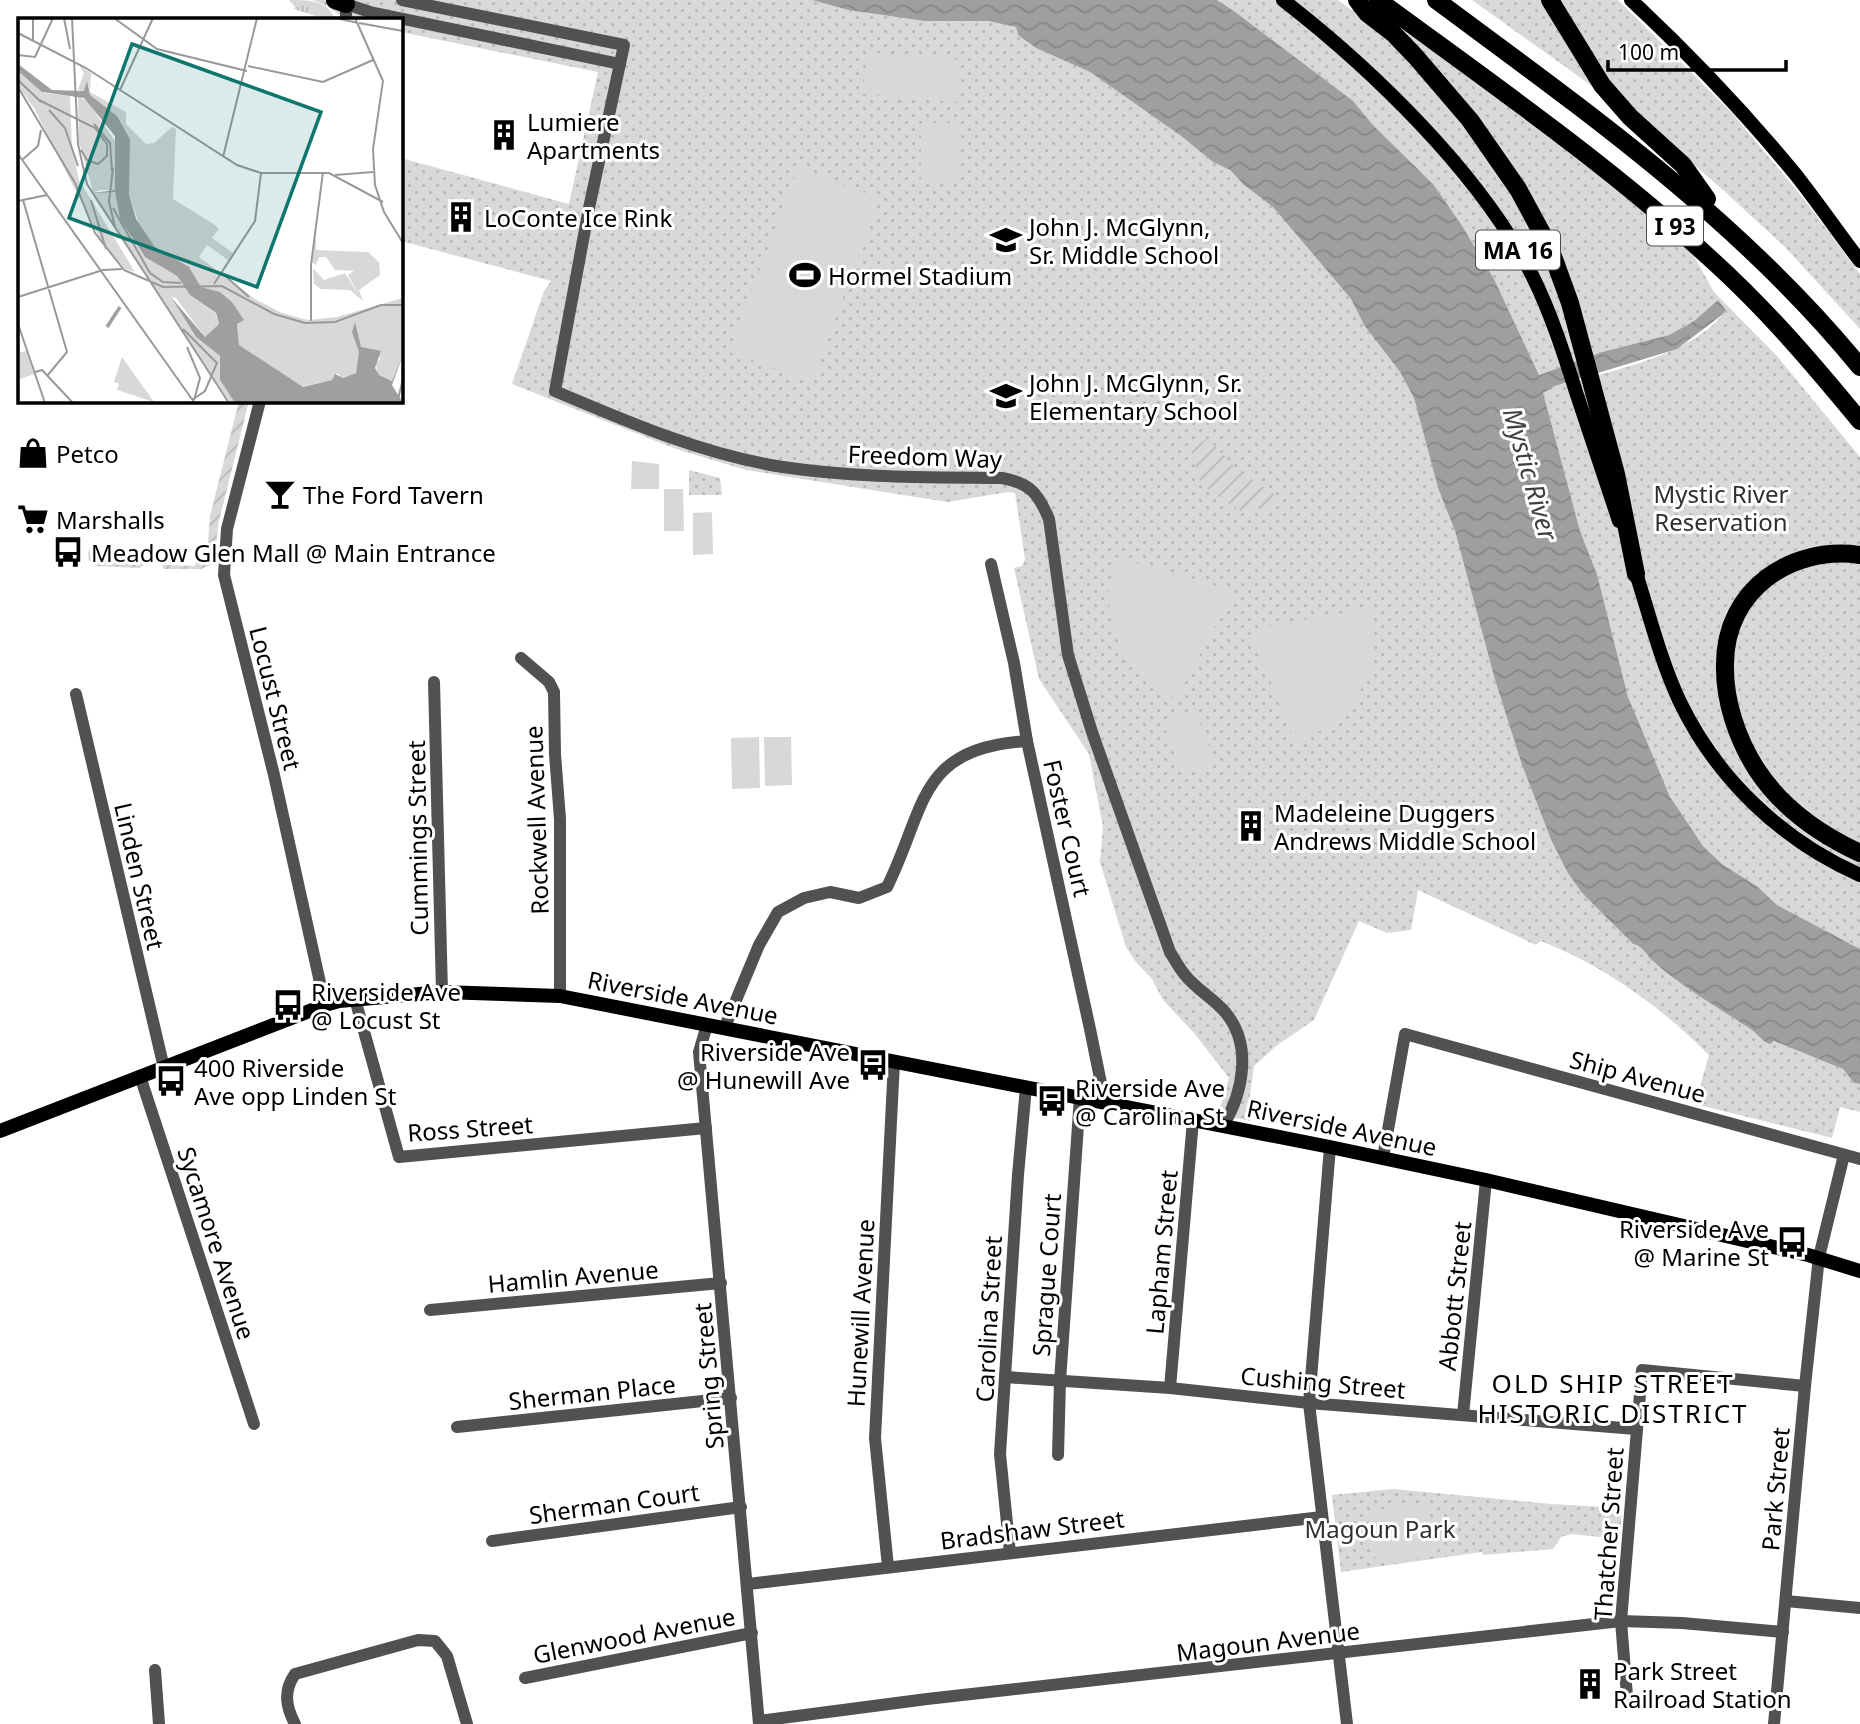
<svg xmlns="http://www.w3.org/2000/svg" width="1860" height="1724" viewBox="0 0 1860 1724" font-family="'Noto Sans',sans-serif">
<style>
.grass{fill:url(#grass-tufts)}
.park{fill:url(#park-dots)}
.garden{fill:url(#garden-furrows)}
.pitch{fill:#d8d8d8}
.water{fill:url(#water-waves)}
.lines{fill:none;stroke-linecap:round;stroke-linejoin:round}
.minor{stroke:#515151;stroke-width:12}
.major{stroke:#000;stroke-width:14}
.highway{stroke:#000;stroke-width:18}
.labels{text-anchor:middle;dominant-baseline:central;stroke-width:6;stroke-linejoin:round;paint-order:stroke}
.shield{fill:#fff;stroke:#4c4c4c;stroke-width:2}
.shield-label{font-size:23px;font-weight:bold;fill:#000}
.poi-label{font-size:24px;fill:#000;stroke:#fff;text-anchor:start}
.street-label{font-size:24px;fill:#000;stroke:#fff}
.park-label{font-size:24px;fill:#2f2f2f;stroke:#fff}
.water-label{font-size:26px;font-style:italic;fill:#404040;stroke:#fff}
.neighbourhood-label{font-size:26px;letter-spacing:2px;fill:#000;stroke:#fff}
.inset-river{fill:none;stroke:#9f9f9f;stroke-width:3.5}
.inset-road{fill:none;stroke:#999;stroke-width:2}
.view{fill:#0f766e;fill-opacity:0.15;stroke:#0f766e;stroke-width:3.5}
.inset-edge{fill:none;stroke:#000;stroke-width:3.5}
</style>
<defs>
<pattern id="grass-tufts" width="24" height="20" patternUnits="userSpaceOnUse" patternTransform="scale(1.75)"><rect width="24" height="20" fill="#d8d8d8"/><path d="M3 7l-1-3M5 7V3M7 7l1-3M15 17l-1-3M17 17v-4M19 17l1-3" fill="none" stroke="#b8b8b8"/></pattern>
<pattern id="park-dots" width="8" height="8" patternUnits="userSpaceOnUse" patternTransform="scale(1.75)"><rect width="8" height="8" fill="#d8d8d8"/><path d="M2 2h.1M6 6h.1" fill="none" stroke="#b8b8b8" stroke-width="1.8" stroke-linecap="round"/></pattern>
<pattern id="garden-furrows" width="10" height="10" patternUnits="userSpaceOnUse" patternTransform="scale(1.75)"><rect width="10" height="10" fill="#d8d8d8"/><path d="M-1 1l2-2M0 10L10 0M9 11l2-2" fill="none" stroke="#b8b8b8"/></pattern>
<pattern id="water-waves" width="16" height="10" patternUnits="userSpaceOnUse" patternTransform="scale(1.75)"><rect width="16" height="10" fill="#9f9f9f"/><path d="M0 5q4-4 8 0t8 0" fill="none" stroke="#878787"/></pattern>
</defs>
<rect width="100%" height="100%" fill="#fff"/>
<path class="grass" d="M289,0c19,0 39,0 46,19h-10l-31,-10 1,-2z"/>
<g class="park">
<path d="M313,0h499l36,10 76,11h64l28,6 2,8 18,13 54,24 91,64 32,26 17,8 14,15 29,22 78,92 13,26 36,47 14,26 24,90 17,43 40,149 27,85 30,77 16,30 14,21 51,51 11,5 3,6 26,21 44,32 33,20 11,11 13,2 29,11 40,17 11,14 6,1v28l-20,-5 -8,31 -137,-34 14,-49c-49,-49 -103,-88 -168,-114l-5,4 -118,-55 -7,40 -24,3 -28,-12 -45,99 -38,26 -22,20 -6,45 3,10 -41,-8 11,-8 8,-27 -35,-45 -31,-33 -11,-21 -17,-18 -9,-14 -26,-85 3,-35 -14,-73 -50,-75 -25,-111 8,-2 3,-7 -10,-66 -6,-1 -62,10 -201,-32 -70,-21 -164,-65 32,-93 7,-10 -150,-40v-83l168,46 29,-132 -197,-40v-13h-56l-18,-13z"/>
<path d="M1217,0h121l12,9 32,8 81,52 122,92 105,88 24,43 63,64 83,101v492l-83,-44 -19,-18 -36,-23 -19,-18 -27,-38 -20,-39 -28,-72 -31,-123 -17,-43 -35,-124 -3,-15 13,-6c50,-13 141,-31 171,-76l-8,-10 -24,21 -25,14 -67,17 -63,23 -45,-96 -33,-55 -28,-40 -60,-59 -21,-24 -118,-90z"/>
<path d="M1472,0h146l113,112 73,87 56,75v55l-75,-82 -63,-58 -42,-36 -106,-80z"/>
<path d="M689,470l31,8 2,17h-33z"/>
<path d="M1393,1489l159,15 70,4 -2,31 -49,-5 -10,3 -8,12 -70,6 -1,-3 -141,20 -9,-77z"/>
</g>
<g class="garden">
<path d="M239,401h10l-31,124 -3,36 -6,5 -8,3h-37l-2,-3 1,-11 3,2v8l29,1 1,-10 11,-2 3,-38z"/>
<path d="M1208,438l27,30 42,28 -13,15 -8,-4 -3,4 -6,-3 -3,5 -32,-20 -17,-18 5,-4 -8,-9 5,-3 -7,-9z"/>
<path d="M90,549l2,1v10l49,3 2,-10 3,3 -1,8 -5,4 -44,-2 -7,-5 -1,-8z"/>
</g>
<g class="pitch">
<path d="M867,52l94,8 -3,42 -95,-8z"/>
<path d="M921,123h39v58l-39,1z"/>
<path d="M798,168l82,30 -68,184 -83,-30z"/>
<path d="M632,461l27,3v25h-28z"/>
<path d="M664,489h19l1,42h-20z"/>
<path d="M712,512l1,42 -20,1v-42z"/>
<path d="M1116,557l111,32 3,10 -54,100c-56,-28 -80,-83 -60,-142z"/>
<path d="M1371,608c15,65 -18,109 -75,136l-44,-108 7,-8z"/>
<path d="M1195,709l20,55 -33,12 -19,-55z"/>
<path d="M759,737l1,51 -28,1 -1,-51z"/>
<path d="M764,737h27l1,48 -27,1z"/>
<path d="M1428,1503l8,53 -60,7 -8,-52z"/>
</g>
<path class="water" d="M812,0h405l17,11 119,90 20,24 60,59 28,40 33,55 45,96 63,-23 67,-17 25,-14 24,-21 8,10 -4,5 -45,34 -122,37 -12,7 37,138 17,43 31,123 42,100 33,49 19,18 36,23 19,18 83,44v135l-6,-1 -11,-14 -69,-28 -4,3c-9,-3 -13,-11 -21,-16 -32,-21 -67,-41 -96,-67 -7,-6 -9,-14 -20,-17l-51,-51 -14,-20 -16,-31 -30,-77 -27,-85 -40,-149 -17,-43 -24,-90 -14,-26 -36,-47 -13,-26 -78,-92 -29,-22 -14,-15 -17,-8 -32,-26 -91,-64 -54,-24 -18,-13 -2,-8 -28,-6h-64l-76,-11z"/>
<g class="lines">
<g class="minor">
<path d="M402,0l222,45 -35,163 -34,183c73,31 149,64 228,76 73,11 146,10 219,11 28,5 36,15 47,41l19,136 24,77 78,220c5,8 9,16 15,23 11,14 28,23 40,37 28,33 18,81 -2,114"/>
<path d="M346,4l24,8 250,52"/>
<path d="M346,19v-19"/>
<path d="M260,401l-33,128 -3,46 50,200 51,230"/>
<path d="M991,564l23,99 13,78 63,288 12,59 -1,13"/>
<path d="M521,658l28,24 5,10 1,62 5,65v177"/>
<path d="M434,682l8,310"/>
<path d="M76,694l88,374"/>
<path d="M355,999l44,158 307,-29"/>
<path d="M707,1025l-8,27 60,672"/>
<path d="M724,1029l35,-84 19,-33 26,-14 26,-6 29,6 28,-11c40,-81 30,-139 140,-146"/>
<path d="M140,1076l114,348"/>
<path d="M1330,1147l-21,256 38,321"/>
<path d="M1383,1158l22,-124 455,125"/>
<path d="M430,1310l291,-27"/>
<path d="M1005,1377l165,11 139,15 327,26"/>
<path d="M1170,1388l23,-268"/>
<path d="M1463,1415l23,-235"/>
<path d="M457,1427l274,-29"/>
<path d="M1058,1455l2,-74 20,-284"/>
<path d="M492,1541l249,-34"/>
<path d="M1010,1553l-10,-99 18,-279 8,-88"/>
<path d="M888,1567l-13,-129 19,-376"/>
<path d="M748,1584l574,-67"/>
<path d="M1786,1601l74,7"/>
<path d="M155,1670l4,54"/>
<path d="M525,1678l227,-45"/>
<path d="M1627,1696l-6,-75 21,-251 163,16"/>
<path d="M759,1721l168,-22 694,-78 61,2 101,9"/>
<path d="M295,1724c-9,-17 -12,-33 0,-50l123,-34 17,1 12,15 20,68"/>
<path d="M1774,1724l31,-338 14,-129 25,-102"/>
</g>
<g class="major">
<path d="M1283,0c90,70 197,173 249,275 19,38 32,79 45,120 14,42 28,84 42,126"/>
<path d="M1631,0c59,55 114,113 165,175 22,28 42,57 64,86"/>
<path d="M1633,564c15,45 26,93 46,136 37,78 102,140 181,175"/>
<path d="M0,1131l325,-126 14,-4 103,-9 118,4 770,151 156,33 322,75 52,16"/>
</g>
<g class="highway">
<path d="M335,0l11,4"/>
<path d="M1357,0l10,13 26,20 23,24 54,63 48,69 32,59 20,55 46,171 20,100"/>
<path d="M1378,0c114,84 231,165 335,261 54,49 101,104 147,160"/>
<path d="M1436,0c151,112 304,220 424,367"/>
<path d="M1550,0l52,85 28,32 53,48 24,34"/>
<path d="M1860,555c-69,-10 -135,35 -135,109 -1,36 12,75 32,106 25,38 62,64 103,83"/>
</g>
</g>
<defs>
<symbol id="building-bare" viewBox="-9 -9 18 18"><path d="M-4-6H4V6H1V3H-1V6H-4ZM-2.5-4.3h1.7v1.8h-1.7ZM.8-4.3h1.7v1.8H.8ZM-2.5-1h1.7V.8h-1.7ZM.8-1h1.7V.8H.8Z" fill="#000" stroke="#fff" stroke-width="2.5" paint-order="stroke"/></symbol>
<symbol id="school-bare" viewBox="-9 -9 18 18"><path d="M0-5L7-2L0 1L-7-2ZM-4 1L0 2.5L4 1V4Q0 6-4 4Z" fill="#000" stroke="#fff" stroke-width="2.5" paint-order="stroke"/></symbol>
<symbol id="stadium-bare" viewBox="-9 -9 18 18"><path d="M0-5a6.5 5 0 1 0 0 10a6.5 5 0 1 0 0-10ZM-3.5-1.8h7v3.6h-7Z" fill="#000" stroke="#fff" stroke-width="2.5" paint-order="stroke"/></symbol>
<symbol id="shop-bare" viewBox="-9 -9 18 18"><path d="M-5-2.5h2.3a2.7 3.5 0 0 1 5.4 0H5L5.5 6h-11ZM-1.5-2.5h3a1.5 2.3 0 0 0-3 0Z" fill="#000" stroke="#fff" stroke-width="2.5" paint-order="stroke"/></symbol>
<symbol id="bar-bare" viewBox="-9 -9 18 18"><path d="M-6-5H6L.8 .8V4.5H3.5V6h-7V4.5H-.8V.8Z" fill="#000" stroke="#fff" stroke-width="2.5" paint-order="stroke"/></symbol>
<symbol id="supermarket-bare" viewBox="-9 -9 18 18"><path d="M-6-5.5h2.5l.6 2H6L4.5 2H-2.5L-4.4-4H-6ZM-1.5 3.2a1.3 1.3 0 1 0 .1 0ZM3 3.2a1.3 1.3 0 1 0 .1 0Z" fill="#000" stroke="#fff" stroke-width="2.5" paint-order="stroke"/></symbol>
<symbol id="bus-bare" viewBox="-9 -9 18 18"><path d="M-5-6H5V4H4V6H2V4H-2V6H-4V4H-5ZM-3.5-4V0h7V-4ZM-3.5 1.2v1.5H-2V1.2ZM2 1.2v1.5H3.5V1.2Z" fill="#000" stroke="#fff" stroke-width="2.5" paint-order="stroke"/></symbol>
</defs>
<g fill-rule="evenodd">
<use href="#building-bare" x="482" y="113" width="44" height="44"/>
<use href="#building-bare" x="439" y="195" width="44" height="44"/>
<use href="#school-bare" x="984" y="218" width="44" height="44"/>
<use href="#stadium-bare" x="783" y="253" width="44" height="44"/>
<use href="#school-bare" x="984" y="374" width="44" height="44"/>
<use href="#shop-bare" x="11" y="431" width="44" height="44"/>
<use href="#bar-bare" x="258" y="472" width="44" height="44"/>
<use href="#supermarket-bare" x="11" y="497" width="44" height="44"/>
<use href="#bus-bare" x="46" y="530" width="44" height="44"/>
<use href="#building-bare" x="1229" y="804" width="44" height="44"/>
<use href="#bus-bare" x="266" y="983" width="44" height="44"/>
<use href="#bus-bare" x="851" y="1043" width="44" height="44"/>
<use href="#bus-bare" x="149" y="1059" width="44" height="44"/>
<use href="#bus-bare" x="1030" y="1079" width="44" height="44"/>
<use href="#bus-bare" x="1770" y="1220" width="44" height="44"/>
<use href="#building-bare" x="1568" y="1662" width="44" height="44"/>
</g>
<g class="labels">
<g class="shield">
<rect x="1647" y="206.5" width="56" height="39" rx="5"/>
<rect x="1476" y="230.5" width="84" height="39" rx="5"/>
</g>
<g class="shield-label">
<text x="1675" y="226">I 93</text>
<text x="1518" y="250">MA 16</text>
</g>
<g class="poi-label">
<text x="527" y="121">Lumiere<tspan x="527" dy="28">Apartments</tspan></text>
<text x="484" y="217">LoConte Ice Rink</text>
<text x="1029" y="226">John J. McGlynn,<tspan x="1029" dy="28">Sr. Middle School</tspan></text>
<text x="828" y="275">Hormel Stadium</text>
<text x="1029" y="382">John J. McGlynn, Sr.<tspan x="1029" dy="28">Elementary School</tspan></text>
<text x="56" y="453">Petco</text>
<text x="303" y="494">The Ford Tavern</text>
<text x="56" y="519">Marshalls</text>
<text x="91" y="552">Meadow Glen Mall @ Main Entrance</text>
<text x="1274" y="812">Madeleine Duggers<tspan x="1274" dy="28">Andrews Middle School</tspan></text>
<text x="311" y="991">Riverside Ave<tspan x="311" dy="28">@ Locust St</tspan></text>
<text x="850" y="1051" text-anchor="end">Riverside Ave<tspan x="850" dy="28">@ Hunewill Ave</tspan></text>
<text x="194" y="1067">400 Riverside<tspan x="194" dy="28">Ave opp Linden St</tspan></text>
<text x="1075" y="1087">Riverside Ave<tspan x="1075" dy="28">@ Carolina St</tspan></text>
<text x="1769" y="1228" text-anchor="end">Riverside Ave<tspan x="1769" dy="28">@ Marine St</tspan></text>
<text x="1613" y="1670">Park Street<tspan x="1613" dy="28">Railroad Station</tspan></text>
</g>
<g class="street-label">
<text transform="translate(925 456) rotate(2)">Freedom Way</text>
<text transform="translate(276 698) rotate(76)">Locust Street</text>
<text transform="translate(536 820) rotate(-92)">Rockwell Avenue</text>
<text transform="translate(1068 828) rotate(77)">Foster Court</text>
<text transform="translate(417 838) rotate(-91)">Cummings Street</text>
<text transform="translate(140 876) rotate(77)">Linden Street</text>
<text transform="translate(683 997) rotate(11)">Riverside Avenue</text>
<text transform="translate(1638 1076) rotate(15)">Ship Avenue</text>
<text transform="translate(1342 1127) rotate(12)">Riverside Avenue</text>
<text transform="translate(470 1128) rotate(-4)">Ross Street</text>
<text transform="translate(217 1243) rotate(72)">Sycamore Avenue</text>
<text transform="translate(1161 1252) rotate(-85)">Lapham Street</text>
<text transform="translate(1046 1275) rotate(-86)">Sprague Court</text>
<text transform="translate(573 1276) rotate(-5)">Hamlin Avenue</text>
<text transform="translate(1454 1296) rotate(-84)">Abbott Street</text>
<text transform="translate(860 1313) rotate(-87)">Hunewill Avenue</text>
<text transform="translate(988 1319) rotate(-87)">Carolina Street</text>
<text transform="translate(708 1376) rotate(-95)">Spring Street</text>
<text transform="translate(1323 1382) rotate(5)">Cushing Street</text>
<text transform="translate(592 1392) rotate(-6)">Sherman Place</text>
<text transform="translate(1775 1489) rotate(-85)">Park Street</text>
<text transform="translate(614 1503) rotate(-8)">Sherman Court</text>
<text transform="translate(1032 1529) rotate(-7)">Bradshaw Street</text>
<text transform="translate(1608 1534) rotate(-86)">Thatcher Street</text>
<text transform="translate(634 1635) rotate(-11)">Glenwood Avenue</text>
<text transform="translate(1268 1641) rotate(-7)">Magoun Avenue</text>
</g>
<g class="park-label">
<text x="1721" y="493">Mystic River<tspan x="1721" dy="28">Reservation</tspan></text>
<text x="1380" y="1528">Magoun Park</text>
</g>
<g class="water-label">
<text transform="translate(1531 474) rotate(74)">Mystic River</text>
</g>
<g class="neighbourhood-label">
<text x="1613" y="1383">OLD SHIP STREET<tspan x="1613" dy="30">HISTORIC DISTRICT</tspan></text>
</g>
</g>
<g transform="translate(18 18)">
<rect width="385" height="385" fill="#fff"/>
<path d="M298,218v14l52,2 11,10 1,13 -21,15 4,11 -13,-11 -29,-1 -7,-5 -1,-16 11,12 21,-7 13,21 -10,-19 6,-4 -19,-1 -9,-13h-7l-3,8 -4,-3z" fill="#d8d8d8"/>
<path d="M61,47l12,8 -1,19 36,20v12l20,20 8,-1 18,-16 4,2 -3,70 42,26 4,4 -7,9 21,15 -5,7 -21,-15 -8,12 56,42 27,14 26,7 29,-3 66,-19v57l-11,26 -15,-7 -1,-11 5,-5 -9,-2 -5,16 -6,2v-18l-6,18 -13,4 -5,-5 -5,7 -31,7 -62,-42 -2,-21 6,-4 -11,-18 -12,-10 -19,-5 -13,-20 -33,-20 -16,-23 -10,-30v-57l-12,-21 -27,-21 -2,-12 -3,8 -7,-1 6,-17zM0,53l26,22 26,3 2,52 7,32 56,92 -10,-3 -24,-28 -67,-133 -16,-22zM60,78l10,6 29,42 -2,46h-15l-6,2h21l5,27 25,38 32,19 13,19 25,18 4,11 -14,13 -29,-39 -5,-1 25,40 24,19v24l15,23 -5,-1 -135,-203 -16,-57zM8,333l8,23 -16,6v-27zM104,339l32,45 -37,-12 2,-6 -5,-2z" fill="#d8d8d8"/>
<path d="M0,46l34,26 32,1 3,-10 3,14 27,21 13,23 -1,55 7,25 19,28 34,20 12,20 19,5 12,10 12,18 -7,4 2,21 64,42 29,-7 3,-6 8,4 13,-5 3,-21 -7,-20 3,-10 6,25 20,4 -6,17 4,7 13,6 11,-26 -11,30 11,18h-168l-15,-23v-24l-24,-19 -25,-40 34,40 14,-13 -3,-11 -26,-18 -13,-19 -32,-19 -25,-38 -5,-27 -21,1 21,-3v-54l-31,-38 -42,-6 -24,-21z" fill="#9f9f9f"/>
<path class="inset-river" d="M89,309l13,-20"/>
<path class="inset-road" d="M15,0v22M46,0l6,31M54,0l6,126 9,40 142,219M96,0l43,31 90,22M318,0l22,5M337,0l28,63 -10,68 2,36 9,27 19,31M341,5l44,8M0,15l68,35 151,97 24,8h68l54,29M0,37l17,2 18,-39M230,48l75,16 50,-22M0,62l23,22M0,69l57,96 20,50 29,37M102,72l33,-72M21,82l56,28 12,16v12l-9,8 -11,-4 -6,-10M31,92l16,18 13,38M76,106l16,19 2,28M0,136l176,248M205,139l34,-139M4,142l16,-14 3,-16M95,150l-4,34 6,25M317,157l38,-3M5,182l44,152 -20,24M73,182l15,49M0,183l29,-6M95,190l37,65 13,9 18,1M106,252l39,17 59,-1 52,28 31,9 30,-1 46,-17h22M204,255l27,24M196,266l41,-63 6,-48M0,279l85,-27 19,-1M293,303v-56l12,-93M0,306l27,79M165,311l34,34 -12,28 -13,9M169,329l13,31 -6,22M17,354l7,-2 31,33M379,385l6,-24"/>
<path class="view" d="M114,26l189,68 -64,175 -188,-69z"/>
<rect width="385" height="385" class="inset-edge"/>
</g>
<path d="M1608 60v10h178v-10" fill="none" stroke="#000000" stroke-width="3.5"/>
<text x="1618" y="60" font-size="21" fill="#000000" stroke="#ffffff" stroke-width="5" paint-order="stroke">100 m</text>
</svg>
